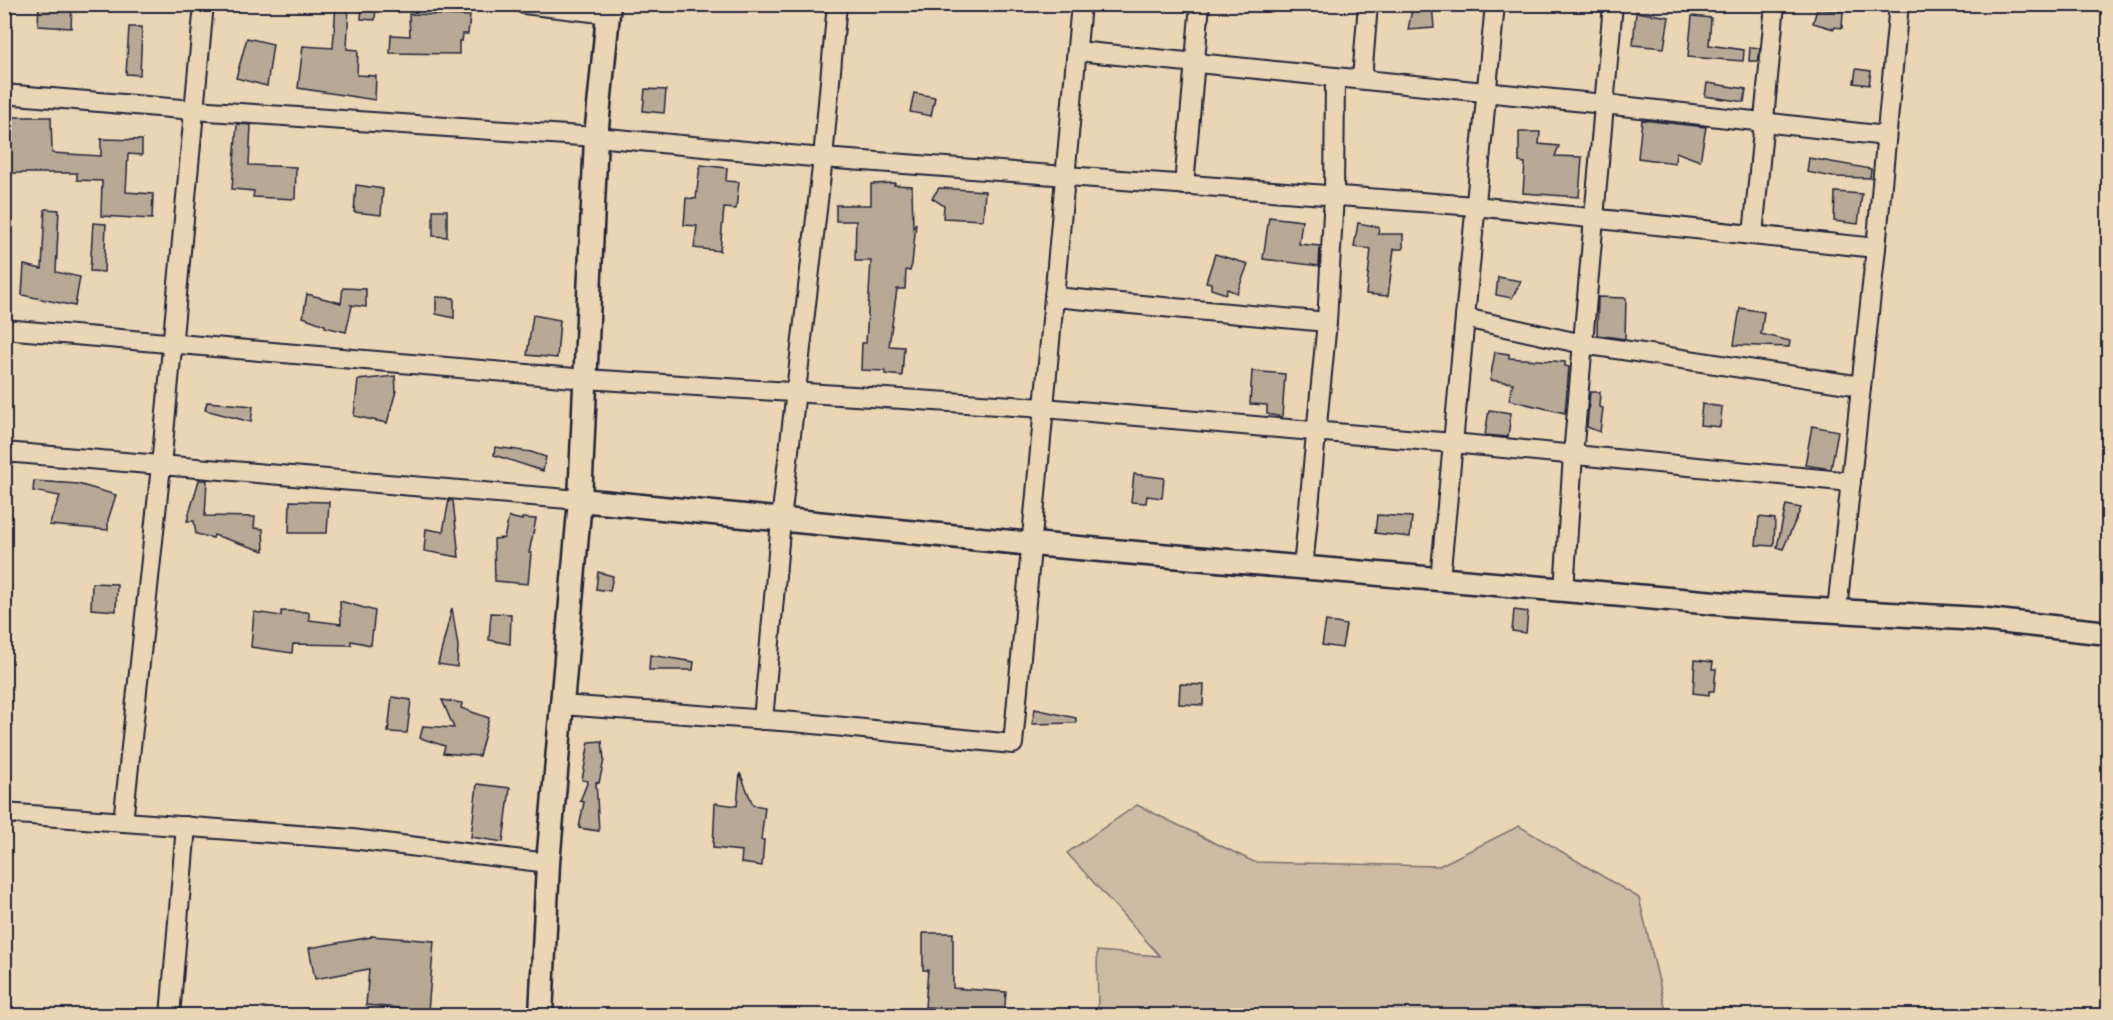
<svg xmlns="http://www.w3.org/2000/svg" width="2113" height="1020" viewBox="0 0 2113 1020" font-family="Caveat,sans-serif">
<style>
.green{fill:#cdbca3;stroke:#786f6f;stroke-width:1.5}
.building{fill:#b8a996;stroke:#22223b;stroke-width:1.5}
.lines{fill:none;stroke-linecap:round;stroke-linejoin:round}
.minor-casing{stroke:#22223b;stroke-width:22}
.tertiary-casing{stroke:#22223b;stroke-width:27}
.minor{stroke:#ead6b4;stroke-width:18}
.tertiary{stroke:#ead6b4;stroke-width:22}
</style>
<rect width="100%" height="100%" fill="#ead6b4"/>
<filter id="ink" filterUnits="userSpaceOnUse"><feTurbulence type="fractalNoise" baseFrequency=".0167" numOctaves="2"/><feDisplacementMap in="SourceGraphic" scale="12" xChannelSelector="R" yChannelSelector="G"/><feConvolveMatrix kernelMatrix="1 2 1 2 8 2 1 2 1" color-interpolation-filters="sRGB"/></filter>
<g filter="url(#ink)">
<path class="green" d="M1137,805l117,57 185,4 80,-40 120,72 28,117h-572l3,-4 -1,-60 63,5 -93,-103z"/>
<g class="building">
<path d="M39,4h33l-1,24 -33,-2z"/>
<path d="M336,4h13l-2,45 11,1 -1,25 19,1 -1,24 -77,-12 5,-42 30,2z"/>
<path d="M362,4h14l-1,16 -14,-1z"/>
<path d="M1413,4h19l2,24 -26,2z"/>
<path d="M1817,9l26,2 -1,17 -7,-1 -1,2 -21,-6z"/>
<path d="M1636,12l33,5 -5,31 -31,-3z"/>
<path d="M409,14l61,2 -2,18h-5l-1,7h-3v13l-69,-1 1,-18 19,1z"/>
<path d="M1692,16l19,2 -2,27 35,5 -1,11 -55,-4z"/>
<path d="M129,27h13l-2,48 -14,-1z"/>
<path d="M247,38l26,6 -6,42 -31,-8z"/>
<path d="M1750,47l10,1 -2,13h-9z"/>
<path d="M1856,69l15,2 -2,14 -15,-2z"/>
<path d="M1707,83l39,6 -2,13 -39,-6z"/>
<path d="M645,89l21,1 -2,23 -21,-2z"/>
<path d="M914,93l21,4 -4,19 -21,-4z"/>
<path d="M9,117h42l1,36 49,3v-17l41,1v15l-14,-1 -2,38 27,2 -1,25 -51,-3 1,-35 -25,-1v-7h-68z"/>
<path d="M1642,120l64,7 -6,34 -24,-9 -1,11 -37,-5z"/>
<path d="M237,124l14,1 -2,40 47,2 -1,32 -42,-2 1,-6 -22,-2z"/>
<path d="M1519,132h21l-1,12 20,2 -4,10 27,1 -3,40 -56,-4 2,-30 -6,-1z"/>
<path d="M1809,158l62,11 -1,9 -37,-1 -26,-5z"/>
<path d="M700,165l27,3 -1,13 13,1 -3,27 -12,-1 -4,43 -26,-3 3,-22 -13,-1 2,-27 10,1z"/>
<path d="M895,183l-1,2 18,1 1,42 3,-5 -4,41 -2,7 -4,-1 -1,19h-8l-8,57 15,1 -2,29 -17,-2v-3l-24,-1 1,-27h4l5,-82h-16l1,-40h-20v-16h35v-21z"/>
<path d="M356,185l27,4 -2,26 -27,-3z"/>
<path d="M939,188l46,3 -2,29 -40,-2 1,-12 -12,-8z"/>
<path d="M1835,192l27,2 -4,30 -24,-3z"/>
<path d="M45,209l14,1 -3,62 24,5 -5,29 -53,-11 2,-30 18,4z"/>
<path d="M433,210h14v27l-14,-1z"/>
<path d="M1269,217l33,4 -3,23 21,2 -1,20 -56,-7z"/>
<path d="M93,223l13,1 -2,48 -14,-1z"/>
<path d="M1358,223l21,4 -1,7h25v15h-9l-6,47 -22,-2 5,-45 -17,-2z"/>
<path d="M1215,254l33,10 -11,29 -10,-4 -1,5 -15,-5v-6l-5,-1z"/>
<path d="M1498,277l23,4 -9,17 -16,-3z"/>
<path d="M343,288l23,1v18l-15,-2 1,1 -6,26 -21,-5v-2l-22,-8 4,-23 34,9z"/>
<path d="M436,297l18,1v20l-18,-4z"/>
<path d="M1598,297l28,1 -1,41 -28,-4z"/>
<path d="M1740,308l24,4 -3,22 29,7 -1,6 -55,-2z"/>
<path d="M533,315l27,5 -3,38 -30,-3z"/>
<path d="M1495,352l14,2v4l56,4v4l4,1 -4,46 -56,-13 4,-17 -23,-3z"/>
<path d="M1252,371l33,3 -3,43 -15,-3v-9l-17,-1z"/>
<path d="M395,376l1,15 -9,32 -33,-7 4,-36z"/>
<path d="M1590,392h10l-1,15 4,1 -3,24 -13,-5z"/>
<path d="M207,402l46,4 -2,16 -46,-12z"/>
<path d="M1702,404l20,3 -2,20 -20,-2z"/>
<path d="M1489,410l22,3 -3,24 -23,-2z"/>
<path d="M1812,426l26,5 -7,38 -26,-4z"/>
<path d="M495,447l36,5 15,5 -3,14 -49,-16z"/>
<path d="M1134,474l30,4 -2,20 -15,-2 -1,7 -15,-1z"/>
<path d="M199,480h8l-2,36 50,1 -1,11 9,1 1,22 -50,-16 -1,3 -17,-4 -2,-13h-7z"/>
<path d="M34,481l44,3 38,11 -8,25v10l-59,-5 11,-29 -27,-5z"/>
<path d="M449,500l4,1 6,56 -35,-6 2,-22 17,3z"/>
<path d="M290,501l39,1 -2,31h-38z"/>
<path d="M1786,505l15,3 -18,41 -6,-2z"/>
<path d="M1377,515l35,2 -2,20 -35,-4z"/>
<path d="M509,517l13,3v-2l14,1 -7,34h2l-3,31 -33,-3 -1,-42 10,-1z"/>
<path d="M1759,517l16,2 -1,27 -18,-1z"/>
<path d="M598,572l15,4 -3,15 -14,-2z"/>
<path d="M92,583l25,1 -1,27 -25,-2z"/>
<path d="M340,601l35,10 -4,34 -20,-4v4l-58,-1 -1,9 -41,-6 3,-35 27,4v-5l28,1v8l32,4z"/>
<path d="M452,608l6,38 -1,21 -19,-3z"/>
<path d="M1514,610l14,2 -2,21 -14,-2z"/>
<path d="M491,613l20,1 -1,30 -21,-4z"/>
<path d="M1326,621l20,4 -4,23 -20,-3z"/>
<path d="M650,655l44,7 -1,8h-44z"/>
<path d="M1695,660l18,2 -1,7h4l-2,22h-5v4l-16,-2z"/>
<path d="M1180,684l24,1 -1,20 -24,-1z"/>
<path d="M392,697l19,3 -4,33 -19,-1z"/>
<path d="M442,700l20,3 -1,5 28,10 -10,38 -36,-3 2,-7 -25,-8 3,-12 31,2z"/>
<path d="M1035,709l41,9v5l-44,1z"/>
<path d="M602,741l2,19 -5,23 -3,-1 3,49 -20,-3 5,-26 -4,-1 8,-20 -6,-1 7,-38z"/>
<path d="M740,773l13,32 12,2 -4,33h3l-2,26 -21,-3 1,-12 -29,-3 2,-45 22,3z"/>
<path d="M477,784l33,4 -7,54 -32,-5z"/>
<path d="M923,933h30v55l53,4 -2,24h-46l1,-7 -34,-2 3,-37h-5z"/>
<path d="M371,936l63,5 -6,70 -62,-6 3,-36 -54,10 -6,-31 62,-11z"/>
</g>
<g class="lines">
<defs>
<g id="minor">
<path d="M524,4l85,10"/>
<path d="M1077,51l527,53 282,32"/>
<path d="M1362,79l6,-75"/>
<path d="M4,94l190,16 402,27 227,21 652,48 401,42"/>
<path d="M1184,185l16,-181"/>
<path d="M1753,235l22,-231"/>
<path d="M1054,297l273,25"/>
<path d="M1465,318l118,26 278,42"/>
<path d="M4,329l582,50 458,29 409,35 398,39"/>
<path d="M4,452l576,48"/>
<path d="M1303,568l24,-246 7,-127 1,-118"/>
<path d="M1440,579l55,-575"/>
<path d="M1564,590l9,-135 40,-451"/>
<path d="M1837,610l39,-362 23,-244"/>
<path d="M562,705l232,17 219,22 68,-740"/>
<path d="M763,720l18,-200 42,-362 14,-154"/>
<path d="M4,813l348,26 196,24"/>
<path d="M123,822l38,-356 43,-462"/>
<path d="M170,1016l16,-190"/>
</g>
<g id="tertiary">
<path d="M580,500l452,44 718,62 229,13 129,14"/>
<path d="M541,1016l7,-153 32,-363 16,-363 13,-133"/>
</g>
</defs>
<use href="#minor" class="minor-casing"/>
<use href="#tertiary" class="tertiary-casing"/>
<use href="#minor" class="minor"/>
<use href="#tertiary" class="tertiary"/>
</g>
</g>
<rect width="2113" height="1020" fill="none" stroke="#ead6b4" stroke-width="24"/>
<rect x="12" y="12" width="2089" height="996" fill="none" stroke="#22223b" stroke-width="2" filter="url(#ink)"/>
</svg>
